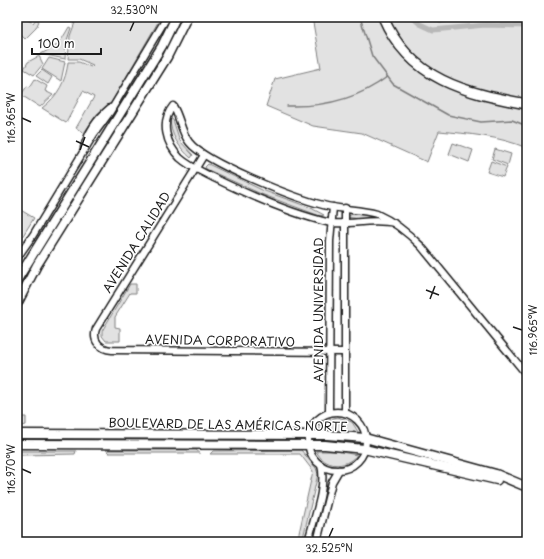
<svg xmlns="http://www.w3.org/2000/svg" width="544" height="559" viewBox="0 0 544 559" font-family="'Playpen Sans',sans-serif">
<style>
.green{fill:#e2e2e2;stroke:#7f7f7f}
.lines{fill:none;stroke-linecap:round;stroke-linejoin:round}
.stream{stroke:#7a7a7a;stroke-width:1.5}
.canal{stroke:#b8b8b8;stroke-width:5}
.minor-casing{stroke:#1c1c1c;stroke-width:9}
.major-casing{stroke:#1c1c1c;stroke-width:11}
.highway-casing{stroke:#1c1c1c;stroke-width:12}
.minor{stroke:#fff;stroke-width:6}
.major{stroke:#fff;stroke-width:8}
.highway{stroke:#fff;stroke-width:9}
.ticks{fill:none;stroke:#1c1c1c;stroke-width:1.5}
.labels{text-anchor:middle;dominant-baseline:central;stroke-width:3;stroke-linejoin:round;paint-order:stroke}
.street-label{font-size:12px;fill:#1c1c1c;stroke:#fff}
.neatline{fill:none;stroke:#1c1c1c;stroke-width:1.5}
.ticks-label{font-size:10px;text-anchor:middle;fill:#1c1c1c}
</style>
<rect width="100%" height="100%" fill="#fff"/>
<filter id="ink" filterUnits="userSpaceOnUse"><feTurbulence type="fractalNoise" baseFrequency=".025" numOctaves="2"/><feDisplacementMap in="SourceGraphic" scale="8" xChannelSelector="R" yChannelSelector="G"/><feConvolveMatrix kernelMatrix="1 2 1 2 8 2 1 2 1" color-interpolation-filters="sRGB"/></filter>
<g filter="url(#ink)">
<g class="green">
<path d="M17,17h6l10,6 3,-4 3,2 -3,7 -11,11 -8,-8z"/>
<path d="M77,17h84l-50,86 -14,11 -13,19 -8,-5 18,-31 -11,-6 -17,32 -24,-15c16,-12 24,-27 26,-46h11l12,5 2,-2 -14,-6h-11l2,-23z"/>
<path d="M312,17h113l15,6 32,-6 55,3v128c-29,-12 -57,-14 -88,-17l-12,31 -65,-29 -49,-7 -47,-20 9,-27 46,-11z"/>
<path d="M69,27l2,1 -5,15 -1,16 -24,-5 18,-10z"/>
<path d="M39,56l4,8 -9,11 -10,-6 4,-7z"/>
<path d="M49,58l16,4 -4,19 -19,-12z"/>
<path d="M42,70l10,7 -4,7 -12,-8z"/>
<path d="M35,79l12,7 -2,5 8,4 -13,12 -19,-12 6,-9 3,1z"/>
<path d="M170,118l3,2 7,21 13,14 -2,3c-12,-10 -21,-24 -21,-40z"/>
<path d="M453,143l20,7 -4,12 -20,-8z"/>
<path d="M495,149l16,5 -3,11 -16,-6z"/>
<path d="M491,161l16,6 -4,10 -16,-5z"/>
<path d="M208,164l54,26 49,18 13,7 -4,1 -59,-22 -55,-25 -1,-2z"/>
<path d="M19,209l15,9 -17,27v-33z"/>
<path d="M355,213l19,3 -14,3 -14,-2z"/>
<path d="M130,284h6v9h-6l-15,24v10l5,1v13h-14l-4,-5v-5z"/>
<path d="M17,417h9v8l-9,2z"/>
<path d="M338,417l14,5 8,13 -21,-4h-23l9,-11z"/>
<path d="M370,444l107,28 -108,-25z"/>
<path d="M106,450h90l4,3h-91z"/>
<path d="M301,450l15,18 2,6 -16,68h-5l16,-71 -13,-17h-90l3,-3z"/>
<path d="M17,451h59l-1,3 -53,1 -5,2z"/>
<path d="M316,451h20l21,4c-13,14 -32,13 -41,-4z"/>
</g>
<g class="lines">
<g class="stream">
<path d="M360,17l12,39 21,28 55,31 33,7 31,-2 15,6"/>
<path d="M287,106c36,1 71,-7 100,-29"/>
</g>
<path class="canal" d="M412,17l8,7 13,6 52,-5 42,1"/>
<defs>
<g id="minor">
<path d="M84,148c4,-17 13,-29 26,-40"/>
<path d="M204,155l-108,174c-4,12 4,20 16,21l232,2"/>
<path d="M394,223c-22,-5 -41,2 -63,0 -40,-9 -80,-27 -117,-45 -11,-6 -24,-11 -34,-20 -14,-14 -20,-36 -7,-52 7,11 8,26 16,36 16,21 106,56 134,63 18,5 36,4 54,9 16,7 31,19 44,32l106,129"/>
<path d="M17,258l16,-23 61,-101 16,-22 57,-95"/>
<circle cx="337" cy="441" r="29"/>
<path d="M329,413l1,-172 3,-34"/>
<path d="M345,413v-205"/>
<path d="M308,542c5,-22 19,-55 13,-77"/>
<path d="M317,542l15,-60 7,-12"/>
</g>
<g id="major">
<path d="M17,280l145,-234 14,-29"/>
<path d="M17,304l20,-39 130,-208 20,-40"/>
<path d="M17,434l310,1 38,3 131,36 31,13"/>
<path d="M17,444l308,1 39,4 133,31"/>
</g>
<path id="highway" d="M383,17c27,63 83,76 144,87"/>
</defs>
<use href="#minor" class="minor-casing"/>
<use href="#major" class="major-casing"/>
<use href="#highway" class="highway-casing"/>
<use href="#minor" class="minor"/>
<use href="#major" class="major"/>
<use href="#highway" class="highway"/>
</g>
</g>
<path class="ticks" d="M130,31l4,-9M22,118l9,4M76,141l13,6M80,150l5,-13M426,290l13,5M430,299l5,-13M513,327l9,3M22,469l9,4M329,537l4,-9"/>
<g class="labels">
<g class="street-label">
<text transform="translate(136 242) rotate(-58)">AVENIDA CALIDAD</text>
<text transform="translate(318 310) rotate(-90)">AVENIDA UNIVERSIDAD</text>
<text transform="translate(220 340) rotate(1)">AVENIDA CORPORATIVO</text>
<text transform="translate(228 424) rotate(1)">BOULEVARD DE LAS AMÉRICAS NORTE</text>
</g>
</g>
<rect width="544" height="559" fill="none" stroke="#fff" stroke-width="44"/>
<path d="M32 48v6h69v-6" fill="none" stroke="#1c1c1c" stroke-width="2"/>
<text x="38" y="48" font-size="12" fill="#1c1c1c" stroke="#ffffff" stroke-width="3" paint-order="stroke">100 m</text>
<rect x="22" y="22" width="500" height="515" class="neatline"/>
<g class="ticks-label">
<text x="134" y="14">32.530°N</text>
<text transform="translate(11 118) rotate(-90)" y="4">116.965°W</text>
<text transform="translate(533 330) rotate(-90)" y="4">116.965°W</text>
<text transform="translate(11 469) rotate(-90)" y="4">116.970°W</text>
<text x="329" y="552">32.525°N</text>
</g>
</svg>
